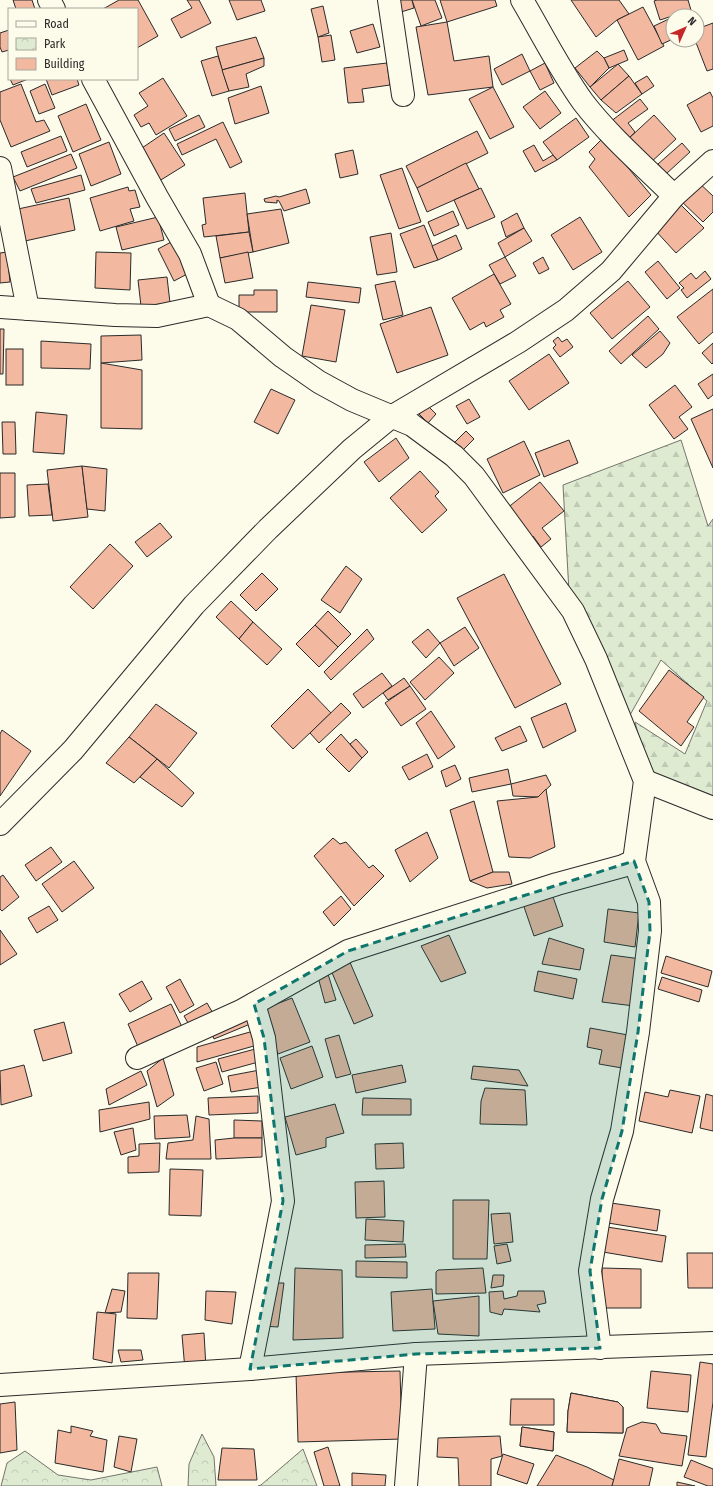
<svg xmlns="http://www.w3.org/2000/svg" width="713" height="1486" viewBox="0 0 713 1486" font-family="'Fira Sans Condensed',sans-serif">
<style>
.forest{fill:url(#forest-firs);stroke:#74746e}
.park{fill:url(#park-crowns);stroke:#74746e}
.building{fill:#f2b8a0;stroke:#2b2b2b}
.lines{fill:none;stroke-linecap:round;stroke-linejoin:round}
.street-casing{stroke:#2b2b2b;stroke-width:24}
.street{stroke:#fdfbea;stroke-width:22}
.marked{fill:#0f766e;fill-opacity:0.2;stroke:#0f766e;stroke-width:3;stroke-dasharray:8 5;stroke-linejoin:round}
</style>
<defs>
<pattern id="forest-firs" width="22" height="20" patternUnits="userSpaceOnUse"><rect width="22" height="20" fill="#deebd1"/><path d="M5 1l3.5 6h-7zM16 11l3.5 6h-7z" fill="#bfcab4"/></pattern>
<pattern id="park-crowns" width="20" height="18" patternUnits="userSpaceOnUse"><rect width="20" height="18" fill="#deebd1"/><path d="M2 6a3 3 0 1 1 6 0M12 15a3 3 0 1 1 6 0" fill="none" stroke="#bfcab4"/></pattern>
</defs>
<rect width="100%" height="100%" fill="#fdfbea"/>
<path class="forest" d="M681,440l27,86 5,-7v282l-65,-28 -13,-51 50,32 22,-53 -46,-41 -31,55 -61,-123 -6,-107z"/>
<g class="park">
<path d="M202,1434l12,23 2,29h-28l1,-22z"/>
<path d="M303,1449l14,37h-59l3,-1z"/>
<path d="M25,1451l33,24 33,5 66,-13 5,19h-161l6,-23z"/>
</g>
<g class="building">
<path d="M13,0h19l3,9h-19z"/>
<path d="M119,0h19l20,36 -21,12v-39h-34z"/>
<path d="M187,0h12l12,23 -30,15 -10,-19 21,-11z"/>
<path d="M229,0h32l4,11 -28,9z"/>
<path d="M397,0h15l2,8 -13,4z"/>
<path d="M412,0h23l7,18 -21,8z"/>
<path d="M440,0h55l2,6 -50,16z"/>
<path d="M571,0h48l10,14 -12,6 -21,17z"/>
<path d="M657,0h31l3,10 -31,10 -6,-19z"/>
<path d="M323,6l6,27 -11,4 -7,-28z"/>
<path d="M643,7l21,39 -26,14 -21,-40z"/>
<path d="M673,17v22l-11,5 -8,-18z"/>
<path d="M447,22l7,39 35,-5 4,31 -65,8 -12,-68z"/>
<path d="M713,23v46l-6,2 -12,-31h2v-11z"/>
<path d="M373,24l7,23 -23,6 -7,-22z"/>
<path d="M9,30v20l-7,2 -2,-5v-14z"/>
<path d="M331,35l4,25 -13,2 -4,-25z"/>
<path d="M256,37l8,21 -42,12 -6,-23z"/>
<path d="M624,50l4,10 -19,8 -5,-10z"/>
<path d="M597,51l7,7 5,10 -19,19 -15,-19z"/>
<path d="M522,54l8,17 -28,14 -8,-16z"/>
<path d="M218,56l11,35 -17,5 -11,-35z"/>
<path d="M264,58v8l-18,8 3,13 -20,4 -7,-21z"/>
<path d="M387,63l3,22 -28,4 2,13 -16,1 -4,-35z"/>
<path d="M545,63l9,20 -14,7 -10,-19z"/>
<path d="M618,64l11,12 -28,24 -11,-13z"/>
<path d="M629,76l13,18 -26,19 -15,-13z"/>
<path d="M647,76l7,10 -12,8 -7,-11z"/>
<path d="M163,78l24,38 -31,19 -7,-12 -8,4 -7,-12 14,-9 -9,-13z"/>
<path d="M10,79h18l-15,6z"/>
<path d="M46,79h31l2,6 -27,10z"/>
<path d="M21,84l15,38 8,-2 6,11 -39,16 -11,-27v-28z"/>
<path d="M45,84l10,24 -16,6 -9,-23z"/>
<path d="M261,86l8,27 -34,11 -7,-26z"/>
<path d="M493,87l21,40 -24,12 -21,-40z"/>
<path d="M545,91l16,22 -21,16 -17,-22z"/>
<path d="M710,92l3,6v28l-12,6 -14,-27z"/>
<path d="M640,99l8,10 -20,14 7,9 -9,9 -16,-19z"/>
<path d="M86,104l15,36 -28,12 -15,-36z"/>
<path d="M199,115l6,12 -30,14 -6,-12z"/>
<path d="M654,115l22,24 -28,26 -22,-24z"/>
<path d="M576,118l13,19 -32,23 -14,-18z"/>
<path d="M223,122l19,40 -12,6 -14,-29 -34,16 -5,-11z"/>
<path d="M477,131l11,22 -71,35 -11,-22z"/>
<path d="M164,133l21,32 -29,18 -20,-31z"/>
<path d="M61,136l6,15 -40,16 -6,-15z"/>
<path d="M603,138l48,57 -22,22 -40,-50 6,-8 -6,-7z"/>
<path d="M109,142l12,32 -30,12 -12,-32z"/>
<path d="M682,143l8,9 -24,22 -8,-10z"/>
<path d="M534,145l9,16 10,-6 4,5 -22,12 -12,-21z"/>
<path d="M353,150l5,24 -18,4 -5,-24z"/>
<path d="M71,154l6,14 -57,23 -7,-14z"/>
<path d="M466,163l13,26 -52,23 -10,-24z"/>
<path d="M402,168l19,54 -22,7 -19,-54z"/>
<path d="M81,175l4,15 -49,13 -5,-14z"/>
<path d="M697,181l16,15v16l-10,10 -23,-22z"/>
<path d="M128,187l1,4 6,-1 5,17 -10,2 4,12 -34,10 -10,-33z"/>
<path d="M481,188l14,29 -28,12 -13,-29z"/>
<path d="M306,189l4,14 -26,8 -5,-10 -2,-1v3l-12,-1 -1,-3 12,-3 3,1z"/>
<path d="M245,193l4,39 -45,5 -2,-12 4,-1 -3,-26z"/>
<path d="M69,198l6,32 -50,11 -7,-32z"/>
<path d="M681,205l23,23 -28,25 -22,-24z"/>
<path d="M281,209l8,34 -36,9 -6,-38z"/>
<path d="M453,211l6,14 -25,11 -6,-14z"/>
<path d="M517,213l7,15 -18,9 -5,-15z"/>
<path d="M158,217l6,23 -42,10 -6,-23z"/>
<path d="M580,217l22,35 -29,18 -22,-35z"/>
<path d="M424,225l14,35 -24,8 -14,-34z"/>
<path d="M524,228l8,13 -27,16 -7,-14z"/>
<path d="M249,232l4,20 -33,6 -4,-22z"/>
<path d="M391,233l6,39 -20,3 -7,-38z"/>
<path d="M456,235l6,14 -24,11 -6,-14z"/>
<path d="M173,241l16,32 -15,8 -16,-32z"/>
<path d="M7,252l3,30 -10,1v-30z"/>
<path d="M96,252l35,1 -1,37 -35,-2z"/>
<path d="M248,252l5,26 -28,5 -5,-25z"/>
<path d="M505,257l11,19 -16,8 -11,-19z"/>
<path d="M543,257l6,12 -10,5 -6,-11z"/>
<path d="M658,261l22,27 -13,11 -22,-27z"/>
<path d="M705,271l6,8 -24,19 -6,-8 3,-2 -5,-5 12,-10 5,6z"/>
<path d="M494,274l17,30 -11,6 4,7 -18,10 -2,-5 -14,8 -18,-32z"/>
<path d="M167,277l3,26 -29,3 -3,-26z"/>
<path d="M395,281l8,34 -20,5 -8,-35z"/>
<path d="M628,281l22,26 -38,32 -22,-26z"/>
<path d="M308,282l53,6 -2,15 -53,-6z"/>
<path d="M713,289v43l-14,12 -22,-27z"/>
<path d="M254,290h23v22h-38v-17h15z"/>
<path d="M311,305l34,5 -9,52 -34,-6z"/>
<path d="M431,307l17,48 -51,18 -17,-49z"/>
<path d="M648,316l11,13 -38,35 -12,-13z"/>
<path d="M0,329h4l-1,45h-3z"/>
<path d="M660,331l10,12 -7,11 -17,14 -14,-13z"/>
<path d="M141,335l1,25 -41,3v-27z"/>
<path d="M558,337l4,5 5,-3 6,8 -13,10 -7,-9 3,-3 -3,-4z"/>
<path d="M41,341l50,3 -1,25 -49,-1z"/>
<path d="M713,343v20l-1,1 -10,-11z"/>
<rect x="6" y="349" width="17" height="36"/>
<path d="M549,354l20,29 -40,27 -20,-29z"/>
<path d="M101,363l41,7v59l-41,-1z"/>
<path d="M713,374v21l-5,4 -10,-15z"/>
<path d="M675,385l17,22 -13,10 9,12 -14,10 -25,-34z"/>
<path d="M271,389l24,11 -17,34 -24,-12z"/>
<path d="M469,399l11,18 -13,7 -11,-18z"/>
<path d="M428,406l8,8 -8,9 -9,-9z"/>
<path d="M713,409v59l-22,-49z"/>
<path d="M36,412l31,3 -3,39 -31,-2z"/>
<path d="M2,422h13l1,32h-13z"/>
<path d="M466,431l8,8 -14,14 -8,-8z"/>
<path d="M396,438l13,20 -30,24 -15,-20z"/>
<path d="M569,440l9,23 -34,14 -9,-24z"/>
<path d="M524,441l16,34 -37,18 -16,-34z"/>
<path d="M82,466l6,51 -35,4 -6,-51z"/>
<path d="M82,466l25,3 -2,42 -18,-2z"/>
<path d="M420,471l19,21 -4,4 12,14 -25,23 -32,-35z"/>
<path d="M0,473h15v44l-15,1z"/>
<path d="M540,482l24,29 -22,17 9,11 -10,8 -8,-11 -3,3 -24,-30z"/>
<path d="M48,484l4,31 -23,1 -2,-31z"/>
<path d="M160,523l12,14 -25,20 -12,-15z"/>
<path d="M110,544l23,22 -40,43 -23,-22z"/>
<path d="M346,566l16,13 -22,34 -19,-13z"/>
<path d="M262,573l16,16 -22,22 -16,-16z"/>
<path d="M504,574l57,110 -46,24 -58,-110z"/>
<path d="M231,601l22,21 -14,17 -23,-22z"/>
<path d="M328,611l23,23 -13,13 -23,-22z"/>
<path d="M253,622l29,27 -15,16 -28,-26z"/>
<path d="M315,625l23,22 -19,20 -23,-23z"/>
<path d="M465,627l14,21 -25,18 -14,-23z"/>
<path d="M367,629l7,10 -43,41 -7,-8z"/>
<path d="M428,629l12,14 -14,15 -14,-16z"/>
<path d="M439,657l15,16 -29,27 -15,-18z"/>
<path d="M669,670l35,27 -17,25 7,5 -13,19 -42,-35z"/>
<path d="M382,673l10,13 -29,22 -10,-14z"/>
<path d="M404,678l6,8 -22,14 -5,-7z"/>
<path d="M410,686l16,23 -25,17 -16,-23z"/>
<path d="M308,689l23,24 -38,36 -22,-23z"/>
<path d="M341,703l10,10 -32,30 -9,-10z"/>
<path d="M566,703l10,28 -33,17 -12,-30z"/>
<path d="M156,704l41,29 -28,35 -40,-31z"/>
<path d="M431,711l24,36 -17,12 -22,-36z"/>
<path d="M520,726l7,15 -25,10 -7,-13z"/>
<path d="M2,730l29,21 -31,45v-62z"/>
<path d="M341,734l21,24 -13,14 -23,-23z"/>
<path d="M129,737l28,22 -23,24 -28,-20z"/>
<path d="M356,739l12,13 -6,6 -12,-14z"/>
<path d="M427,754l6,13 -24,13 -7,-13z"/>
<path d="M157,759l37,34 -12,14 -42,-30z"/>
<path d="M455,765l6,14 -15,8 -5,-16z"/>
<path d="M508,769l3,15 -39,8 -3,-14z"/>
<path d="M546,775l5,10 -13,12 -25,-1 -2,-12z"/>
<path d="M546,789l9,58 -25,11 -21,-1 -12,-56 41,-4z"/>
<path d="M474,801l19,71 -23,9 -20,-71z"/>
<path d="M427,832l11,26 -28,24 -15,-32z"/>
<path d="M333,838l7,6 6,-2 23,26 4,-3 11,11 -30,30 -40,-50z"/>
<path d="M51,847l11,15 -26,19 -11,-16z"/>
<path d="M74,861l20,27 -32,24 -20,-28z"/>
<path d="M493,872h16l3,12 -25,4 -17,-7z"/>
<path d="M3,875l16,22 -17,14 -2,-2v-32z"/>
<path d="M550,888l13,38 -29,10 -13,-38z"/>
<path d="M341,896l10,13 -17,17 -11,-14z"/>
<path d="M49,906l9,14 -21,13 -9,-15z"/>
<path d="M608,909l31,4 -4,34 -31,-5z"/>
<path d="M0,930l17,24 -17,11z"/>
<path d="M449,935l17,38 -25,9 -20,-36z"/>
<path d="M549,938l35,11 -4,21 -38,-6z"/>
<path d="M611,955l30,4 -7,47 -32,-4z"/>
<path d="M666,956l46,15 -4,16 -47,-14z"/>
<path d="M349,960l24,56 -19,8 -24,-56z"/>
<path d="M538,971l39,8 -4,20 -39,-8z"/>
<path d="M328,974l8,26 -11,3 -7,-26z"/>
<path d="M662,977l40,13 -3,12 -41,-13z"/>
<path d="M180,979l14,26 -14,8 -14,-26z"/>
<path d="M142,981l10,18 -22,13 -11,-18z"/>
<path d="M292,998l18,44 -32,12 -17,-44z"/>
<path d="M207,1003l7,12 -23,13 -7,-12z"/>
<path d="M171,1004l12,25 -44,20 -11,-25z"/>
<path d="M250,1011l5,11 -41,17 -5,-12z"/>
<path d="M64,1022l8,31 -29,8 -9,-31z"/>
<path d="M590,1028l38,7 -6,33 -23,-4 3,-14 -15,-3z"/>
<path d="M257,1030l4,14 -64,18v-15z"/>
<path d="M339,1035l12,39 -15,4 -11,-39z"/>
<path d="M312,1046l11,31 -32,12 -11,-31z"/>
<path d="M259,1048l3,13 -40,11 -4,-13z"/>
<path d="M163,1058l11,37 -17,12 -10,-36z"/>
<path d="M216,1062l7,22 -19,7 -8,-23z"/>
<path d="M24,1065l8,31 -31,9 -1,-34z"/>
<path d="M402,1065l4,17 -50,11 -4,-18z"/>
<path d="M473,1066l46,4 9,16 -57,-7z"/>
<path d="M265,1069l3,17 -37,6 -3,-16z"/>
<path d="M141,1071l6,14 -38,20 -3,-16z"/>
<path d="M485,1088l40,2 2,35 -47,-1 1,-23z"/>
<path d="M670,1090l30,6 -8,37 -53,-12 6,-29 23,5z"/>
<path d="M706,1094l7,2v35l-13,-3z"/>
<path d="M258,1096v17l-49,2 -1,-17z"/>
<path d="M363,1098l48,1v16h-49z"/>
<path d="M149,1102l1,17 -50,13 -1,-22z"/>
<path d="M335,1104l9,29 -18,5v9l-30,8 -11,-38z"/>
<path d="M187,1115l3,22 -35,2 -1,-23z"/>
<path d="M196,1116l13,3 2,40h-45l2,-16 25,-3z"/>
<path d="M234,1120l28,1v17h-28z"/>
<path d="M133,1128l3,22 -15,5 -7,-23z"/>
<path d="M234,1138h28v19l-46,2 -1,-19z"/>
<path d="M160,1143l-1,29 -31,1v-16l11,-1v-12z"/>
<path d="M403,1143l1,25 -28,1 -1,-25z"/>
<path d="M170,1169l33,1 -2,46 -32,-1z"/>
<path d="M384,1181l1,36 -29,1 -1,-36z"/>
<path d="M453,1200h36l-2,59h-34z"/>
<path d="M611,1203l49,7 -3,21 -49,-8z"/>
<path d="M510,1213l3,29 -19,2 -3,-30z"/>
<path d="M366,1219l38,2 -1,21 -38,-2z"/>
<path d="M607,1227l59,9 -4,26 -59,-10z"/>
<path d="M405,1244l1,13 -41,1v-13z"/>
<path d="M507,1244l4,17 -14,3 -3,-18z"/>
<path d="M687,1253h26v35h-25z"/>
<path d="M356,1261l51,1v16l-51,-1z"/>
<path d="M295,1268l47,2 1,68 -50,2z"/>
<path d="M483,1268l3,25 -50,1v-22l2,-2z"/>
<path d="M602,1268l39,1v39h-39z"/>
<path d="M128,1273h31l-2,46 -30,-1z"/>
<path d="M493,1275h11l-1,11 -12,2z"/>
<path d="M271,1283h13l-6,44 -16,-1z"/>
<path d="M112,1289l13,2 -4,21 -16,1z"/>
<path d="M432,1289l3,40 -42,2 -2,-39z"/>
<path d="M206,1291l30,1 -4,32 -27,-4z"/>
<path d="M503,1291l1,8 13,-3 1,-5h26l2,12 -9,2 3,7 -36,-3 -2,6 -12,-3 -1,-20z"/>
<path d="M479,1296v40l-41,-2 -5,-33z"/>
<path d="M97,1312l19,2 -4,49 -19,-4z"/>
<path d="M204,1333l2,35 -21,2 -3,-35z"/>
<path d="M118,1350h23l2,10 -22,2z"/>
<path d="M700,1362l13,2v38l-7,55 -18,-2z"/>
<path d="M400,1371l2,68 -104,3 -2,-69z"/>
<path d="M651,1371l40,4 -3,37 -41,-4z"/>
<path d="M571,1393l47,9 5,5v26l-56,-1 1,-21z"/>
<path d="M571,1393l47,9 5,5v26l-56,-1 1,-21z"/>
<path d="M511,1399h43v26h-44z"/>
<path d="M15,1402l2,48 -17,3v-49z"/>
<path d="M642,1422l14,2 5,9 26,3 -5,30 -63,-10 8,-28z"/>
<path d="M71,1426l22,5 -3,5 17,4 -4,32 -48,-9 3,-33 13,3z"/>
<path d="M522,1427l32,5 -1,19 -33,-5z"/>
<path d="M522,1427l32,5 -1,19 -33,-5z"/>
<path d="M119,1436l18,3 -6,33 -17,-5z"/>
<path d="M500,1436l2,20 -11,3v27h-32l-1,-28 -21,-1 1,-19z"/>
<path d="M328,1447l12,39h-16l-10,-34z"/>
<path d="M222,1448l32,1 3,31h-39z"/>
<path d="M503,1454l31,10 -7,20 -30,-10z"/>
<path d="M556,1455l31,12 27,13 -2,6h-75z"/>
<path d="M619,1459l34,9 -4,18h-37z"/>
<path d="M691,1460l22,9v17h-5l-24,-9z"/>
<path d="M352,1473l34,2 -1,11h-33z"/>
<path d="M677,1482l18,4h-18z"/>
</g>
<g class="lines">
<defs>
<g id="street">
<path d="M49,0l5,9"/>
<path d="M389,0l14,95"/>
<path d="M522,0c20,34 38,70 61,102 26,34 61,64 91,94"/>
<path d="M93,79l64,118 33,57 19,51"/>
<path d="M0,168l28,141"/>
<path d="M0,307l115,8 42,1 52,-11 29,14 45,38 36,25 33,18 60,25 42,31 20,20 99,135 23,48 49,122 -11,80 15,41 1,29 -12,101 -16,99 -20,68 -12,72 10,77"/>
<path d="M645,781l68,27"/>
<path d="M0,824l73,-74 121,-145 74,-76 84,-80 39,-32 127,-75 48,-32 45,-39 63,-75 39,-35"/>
<path d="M137,1058l104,-47 107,-60 209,-67 66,-18 11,-5"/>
<path d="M250,1369l33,-168 -19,-163 -10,-34"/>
<path d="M0,1385l250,-16 166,-15 297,-11"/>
<path d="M406,1486l10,-132"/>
</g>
</defs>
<use href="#street" class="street-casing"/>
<use href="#street" class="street"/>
</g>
<path class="marked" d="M634,861l15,41 1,29 -12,101 -16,99 -20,68 -12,72 10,77 -184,6 -166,15 33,-168 -19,-163 -10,-34 94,-53z"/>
<rect x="8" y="8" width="130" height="72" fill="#fdfbea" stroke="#a9a89e"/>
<rect x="16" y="21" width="20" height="6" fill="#fdfbea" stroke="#a9a89e"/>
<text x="44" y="28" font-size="12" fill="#2b2b2b">Road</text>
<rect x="16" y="38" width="20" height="12" fill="url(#park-crowns)" stroke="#a9a89e"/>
<text x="44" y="48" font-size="12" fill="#2b2b2b">Park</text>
<rect x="16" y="58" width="20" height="12" fill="#f2b8a0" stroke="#a9a89e"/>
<text x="44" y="68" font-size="12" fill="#2b2b2b">Building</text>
<g transform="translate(685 28) rotate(45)"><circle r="19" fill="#fdfbea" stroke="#a9a89e"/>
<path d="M0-3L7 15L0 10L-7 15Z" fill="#c62828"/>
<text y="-6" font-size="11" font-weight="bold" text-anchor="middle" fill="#2b2b2b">N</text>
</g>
</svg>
